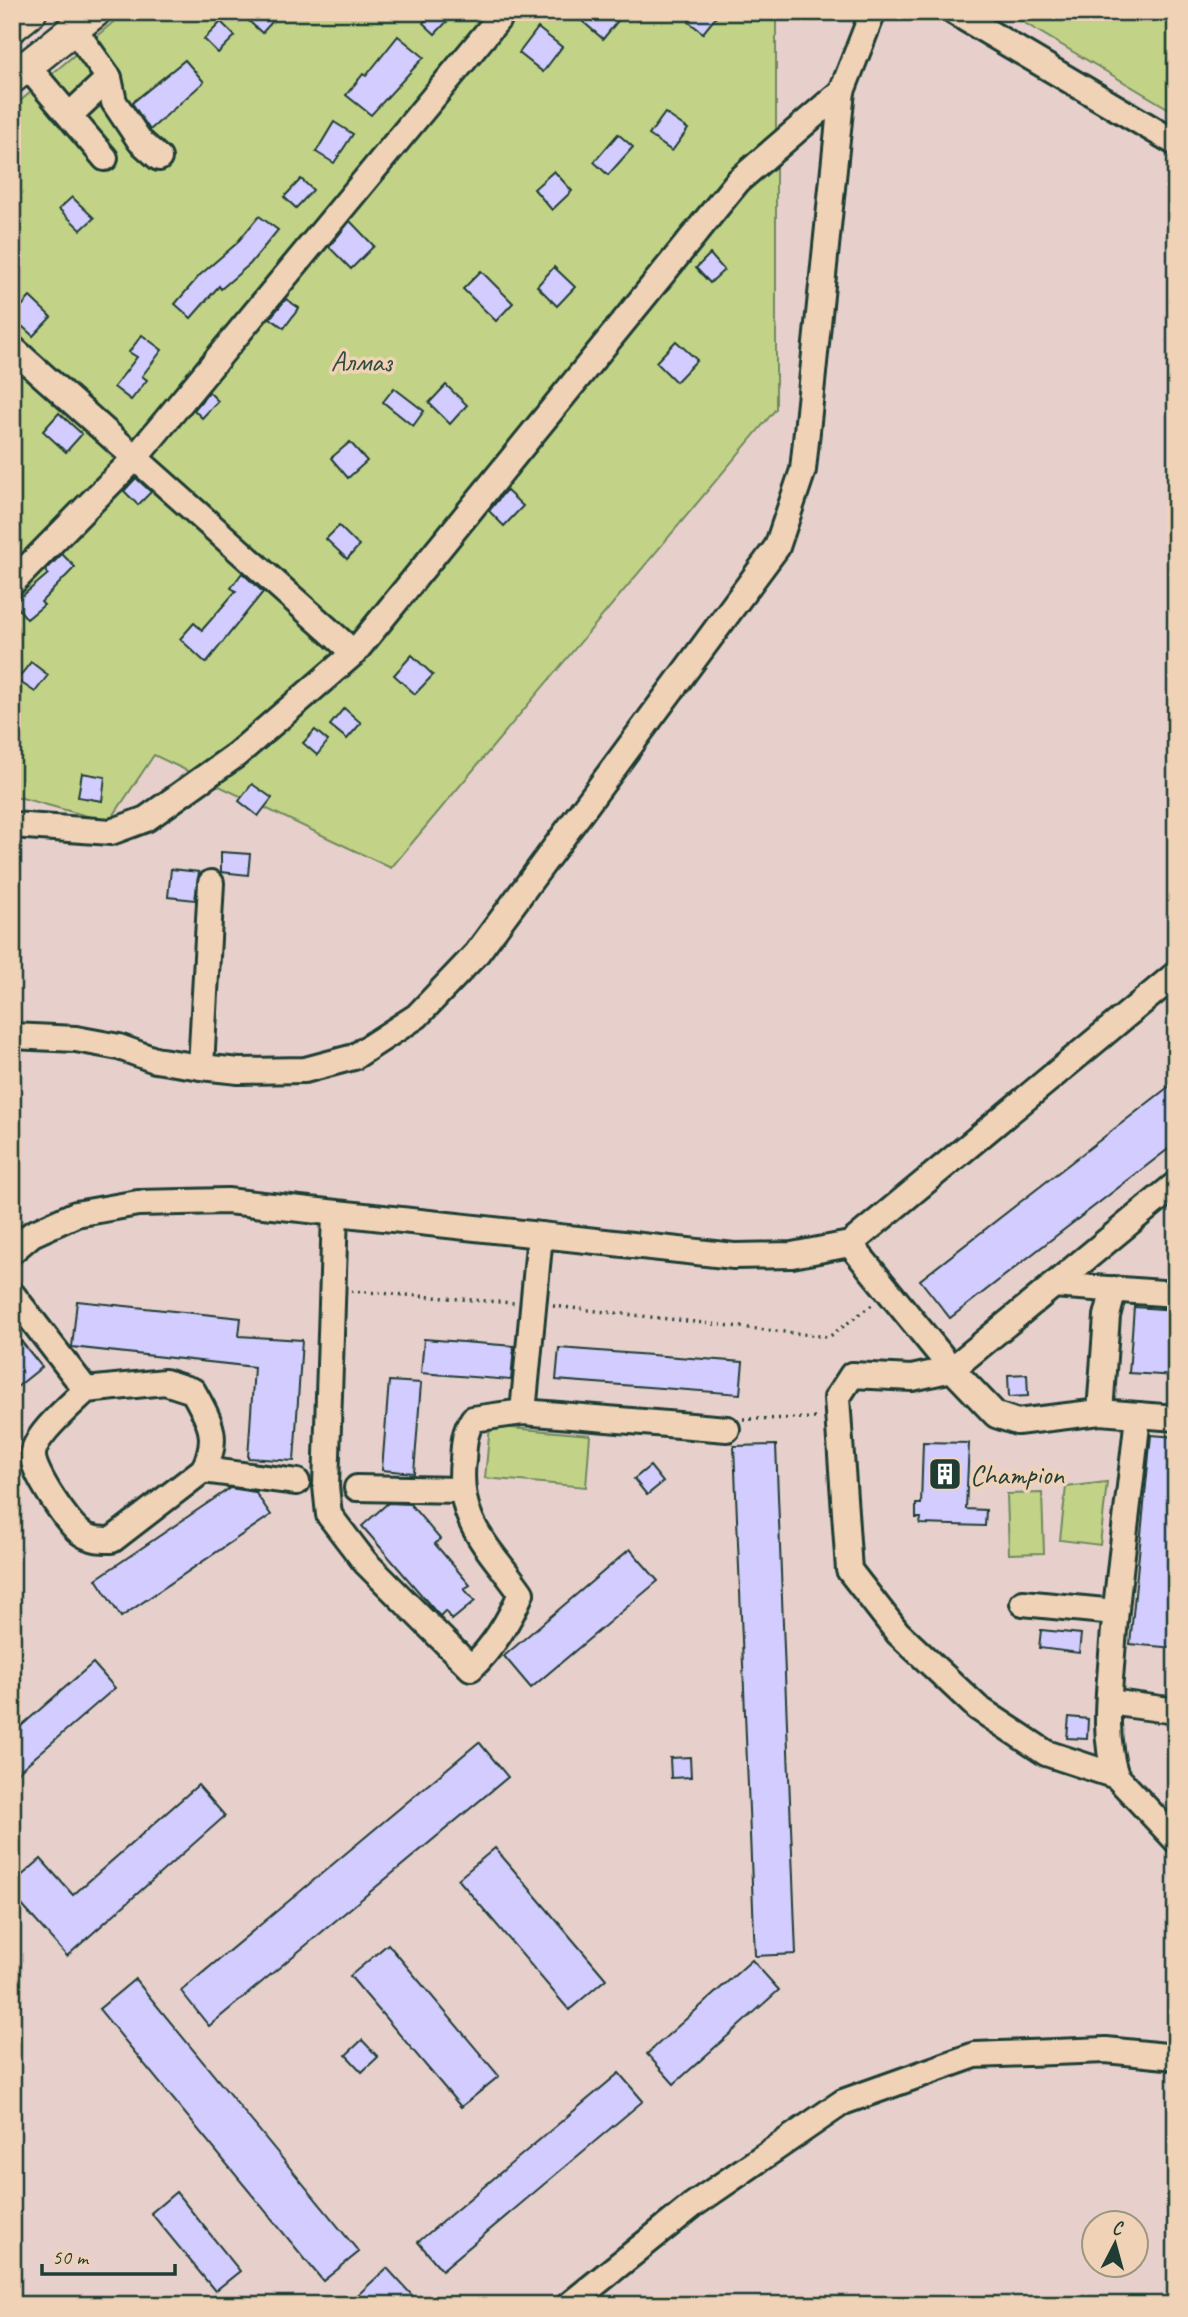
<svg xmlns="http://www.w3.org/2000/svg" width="1188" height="2317" viewBox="0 0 1188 2317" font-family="Caveat,sans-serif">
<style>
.green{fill:#c2d387;stroke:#70885e;stroke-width:2}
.building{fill:#d3ccff;stroke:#1f3d34;stroke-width:2}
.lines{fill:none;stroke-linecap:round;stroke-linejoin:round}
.minor-casing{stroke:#1f3d34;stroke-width:30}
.major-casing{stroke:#1f3d34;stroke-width:35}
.path{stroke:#1f3d34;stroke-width:3.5;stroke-dasharray:2 5;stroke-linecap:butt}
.minor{stroke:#f0d2b6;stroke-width:24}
.major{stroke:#f0d2b6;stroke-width:30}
.labels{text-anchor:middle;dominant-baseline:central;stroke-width:7;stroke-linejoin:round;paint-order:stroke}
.park-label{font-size:28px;fill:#2f4c3c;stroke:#f0d2b6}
.poi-label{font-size:28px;fill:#1f3d34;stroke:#f0d2b6;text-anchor:start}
</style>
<rect width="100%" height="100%" fill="#e7d0cc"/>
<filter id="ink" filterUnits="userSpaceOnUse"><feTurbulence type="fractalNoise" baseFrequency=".0143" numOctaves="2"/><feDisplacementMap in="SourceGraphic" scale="14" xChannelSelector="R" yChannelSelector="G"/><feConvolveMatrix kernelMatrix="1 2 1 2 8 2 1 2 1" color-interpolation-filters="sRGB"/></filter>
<g filter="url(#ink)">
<g class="green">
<path d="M125,12h651v397l-385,459 -237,-113 -45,67 -87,-24h-10v-690z"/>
<path d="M1006,12h170v101z"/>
<path d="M490,1426l100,9 -4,52 -101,-9z"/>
<path d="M1107,1482l-7,63 -40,-5 6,-53z"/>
<path d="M1042,1493l2,60 -35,1 -2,-60z"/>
</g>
<g class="building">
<path d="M239,12h42l-19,21z"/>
<path d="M433,12h23l-21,22 -12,-11z"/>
<path d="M587,12h38l-22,27 -22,-19z"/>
<path d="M697,12h23l-17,21 -14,-11z"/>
<path d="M221,22l14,14 -17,17 -14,-14z"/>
<path d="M538,28l24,19 -19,25 -24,-19z"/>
<path d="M398,36l26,21 -53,58 -25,-20 17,-21 3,2z"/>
<path d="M185,60l19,22 -54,48 -18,-27z"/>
<path d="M665,113l23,16 -16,22 -23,-16z"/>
<path d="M334,122l19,12 -19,29 -18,-11z"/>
<path d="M618,134l15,13 -25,28 -14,-13z"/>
<path d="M554,171l18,20 -20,19 -18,-21z"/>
<path d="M301,179l12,11 -17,18 -12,-11z"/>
<path d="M72,197l22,21 -13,12 -22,-21z"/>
<path d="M259,216l19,14 -28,34 -29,25 -2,-3 -28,32 -16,-14 25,-29 36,-31z"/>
<path d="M350,221l24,25 -23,23 -22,-22z"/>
<path d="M710,254l14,16 -14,13 -14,-15z"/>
<path d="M554,267l21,20 -18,19 -20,-20z"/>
<path d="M481,271l32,32 -17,18 -33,-32z"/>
<path d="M30,297l21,20 -18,19 -21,-19z"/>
<path d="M286,299l13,9 -15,20 -14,-10z"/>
<path d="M142,335l20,15 -20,26 5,4 -16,20 -17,-13 23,-30 -8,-5z"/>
<path d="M676,341l21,19 -21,22 -20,-20z"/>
<path d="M446,385l21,20 -17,19 -21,-21z"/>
<path d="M394,388l30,23 -11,15 -30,-24z"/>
<path d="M209,392l9,9 -16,17 -8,-8z"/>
<path d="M59,413l23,21 -16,18 -23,-21z"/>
<path d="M350,442l17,19 -19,17 -17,-20z"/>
<path d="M136,478l15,14 -13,13 -14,-14z"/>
<path d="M506,490l17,16 -19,20 -15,-15z"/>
<path d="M339,526l20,20 -12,13 -21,-20z"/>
<path d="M62,554l13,13 -34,35 3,3 -17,14 -13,-16 34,-29 -3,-3z"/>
<path d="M242,573l21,19 -57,71 -26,-24 14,-16 8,7 34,-39 -5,-3z"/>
<path d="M412,655l21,20 -18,19 -21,-19z"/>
<path d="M31,662l17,13 -13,17 -18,-12z"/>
<path d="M344,708l17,15 -14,16 -17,-14z"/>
<path d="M315,730l13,11 -11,14 -14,-12z"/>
<path d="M82,773l23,4 -3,24 -24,-4z"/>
<path d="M252,784l20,14 -14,18 -19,-15z"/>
<path d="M221,852l29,2 -2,21 -27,-3z"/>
<path d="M171,869l28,3 -4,28 -27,-3z"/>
<path d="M1176,1081v62l-226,175 -30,-38z"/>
<path d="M77,1301l164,17 -2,18 63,4 -8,121 -46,-3 6,-91 -182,-20z"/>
<path d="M1134,1307l42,3v66l-47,-3z"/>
<path d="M424,1339l90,7 -3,34 -90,-7z"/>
<path d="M21,1341l21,26 -30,24v-42z"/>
<path d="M559,1348l184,14 -3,32 -184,-14z"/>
<path d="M1027,1374l1,22 -19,1 -1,-22z"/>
<path d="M389,1381l32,2 -7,90 -32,-3z"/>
<path d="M1151,1435l25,2 -1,211 -45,-4z"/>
<path d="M923,1442l46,1 -3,66 20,1 -1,16 -65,-2 1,-6h-5v-14h5z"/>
<path d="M776,1445l20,509 -41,2 -21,-510z"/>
<path d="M650,1466l13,16 -16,13 -13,-16z"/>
<path d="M230,1488l25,4 16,23 -150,102 -25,-38z"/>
<path d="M388,1503l22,1 30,35 -5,5 35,41 -6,4 11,12 -23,19 -7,-9 -5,5 -4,-4 -74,-86z"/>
<path d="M630,1549l28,32 -127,107 -27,-32z"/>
<path d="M1041,1630l40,4 -2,19 -40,-5z"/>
<path d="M93,1663l22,25 -103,89v-43z"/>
<path d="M1069,1717l19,2 -1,20 -20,-1z"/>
<path d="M479,1742l29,35 -299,249 -28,-35z"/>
<path d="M690,1757l1,20 -20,1 -1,-20z"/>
<path d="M198,1785l27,31 -158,140 -55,-62v-10l29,-25 32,36z"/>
<path d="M495,1848l111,131 -37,31 -111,-131z"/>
<path d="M388,1944l111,132 -38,31 -111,-131z"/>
<path d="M752,1960l27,30 -105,94 -27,-30z"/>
<path d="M135,1979l224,273 -36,29 -224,-272z"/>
<path d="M362,2040l16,17 -16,15 -16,-17z"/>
<path d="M619,2073l24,28 -201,169 -24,-28z"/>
<path d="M176,2192l64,79 -25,20 -64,-78z"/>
<path d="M387,2268l34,37h-74z"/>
</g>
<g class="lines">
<defs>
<g id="minor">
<path d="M954,12l222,131"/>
<path d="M74,29l35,49 5,24 26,39 19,17"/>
<path d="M27,66l78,92"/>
<path d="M71,114l38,-36"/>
<path d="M12,348l342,305"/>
<path d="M12,583l123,-125 369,-446"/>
<path d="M12,825l99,7 35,-13 90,-64 118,-102 384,-472 104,-90"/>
<path d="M211,883l-10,184 38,4 66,-1 49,-13 63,-41 60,-63 300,-406 26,-77 39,-379 31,-79"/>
<path d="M12,1036l64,3 43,8 36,13 46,7"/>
<path d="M335,1213l-9,273 3,29 36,47 106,106c21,-20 39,-48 50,-75 -33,-47 -65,-71 -58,-133 1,-15 1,-28 10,-41l50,-7 17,-177"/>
<path d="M850,1244l102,125 224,-185"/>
<path d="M12,1251l20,-17 44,-20 62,-11 89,-2 507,55 58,-1 58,-11 326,-270"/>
<path d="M1053,1285l123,9"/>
<path d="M12,1294l74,96c-13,13 -54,47 -53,66 0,17 35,68 48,77 10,7 20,7 31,7l91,-70c18,-32 6,-50 -10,-79l-28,-9 -79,8"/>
<path d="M523,1412l204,17"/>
<path d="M1100,1412l7,-96 7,-27"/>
<path d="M1176,1418l-76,-6 -83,10 -21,-7 -44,-46 -40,9 -60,-3 -15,23 12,172 49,63 80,75 68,45 70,23 60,64"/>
<path d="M203,1470l94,12"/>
<path d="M357,1488l103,2"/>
<path d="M1023,1603l92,9"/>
<path d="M1109,1702l67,9"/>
<path d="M1116,1776c-13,-39 -7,-82 -4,-122 6,-80 18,-159 26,-239"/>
<path d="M569,2305l124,-100 150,-103 132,-47 131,-5 70,7"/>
</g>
<g id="major">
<path d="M12,27l19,-15"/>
<path d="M12,78l83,-66"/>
</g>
</defs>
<use href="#minor" class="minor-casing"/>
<use href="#major" class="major-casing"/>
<g class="path">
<path d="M351,1291l163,12"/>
<path d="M553,1306l276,31 43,-32"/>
<path d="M743,1419l76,-1"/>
</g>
<use href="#minor" class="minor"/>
<use href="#major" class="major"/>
</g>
</g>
<defs>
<symbol id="building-square" viewBox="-11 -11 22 22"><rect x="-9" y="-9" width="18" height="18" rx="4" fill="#1f3d34" stroke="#f0d2b6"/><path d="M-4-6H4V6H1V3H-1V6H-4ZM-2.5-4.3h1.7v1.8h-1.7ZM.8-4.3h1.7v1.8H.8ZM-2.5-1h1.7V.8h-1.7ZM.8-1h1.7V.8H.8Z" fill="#fff"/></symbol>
</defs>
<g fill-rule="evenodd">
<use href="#building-square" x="926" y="1455" width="38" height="38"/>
</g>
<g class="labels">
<g class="park-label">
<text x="361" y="361">Алмаз</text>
</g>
<g class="poi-label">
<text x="970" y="1474">Champion</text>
</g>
</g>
<rect width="1188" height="2317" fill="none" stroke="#f0d2b6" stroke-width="42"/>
<rect x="21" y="21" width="1146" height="2275" fill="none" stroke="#1f3d34" stroke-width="2.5" filter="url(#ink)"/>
<g transform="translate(1115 2244) rotate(6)"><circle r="33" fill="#f0d2b6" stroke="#9c9682" stroke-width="2"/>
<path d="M0-5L12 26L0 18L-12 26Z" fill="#1f3d34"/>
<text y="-10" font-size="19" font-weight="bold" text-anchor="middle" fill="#1f3d34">С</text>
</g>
<path d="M42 2264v10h133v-10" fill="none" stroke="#1f3d34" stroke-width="3.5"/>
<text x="52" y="2264" font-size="21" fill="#1f3d34" stroke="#f0d2b6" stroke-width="5" paint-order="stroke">50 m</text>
</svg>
